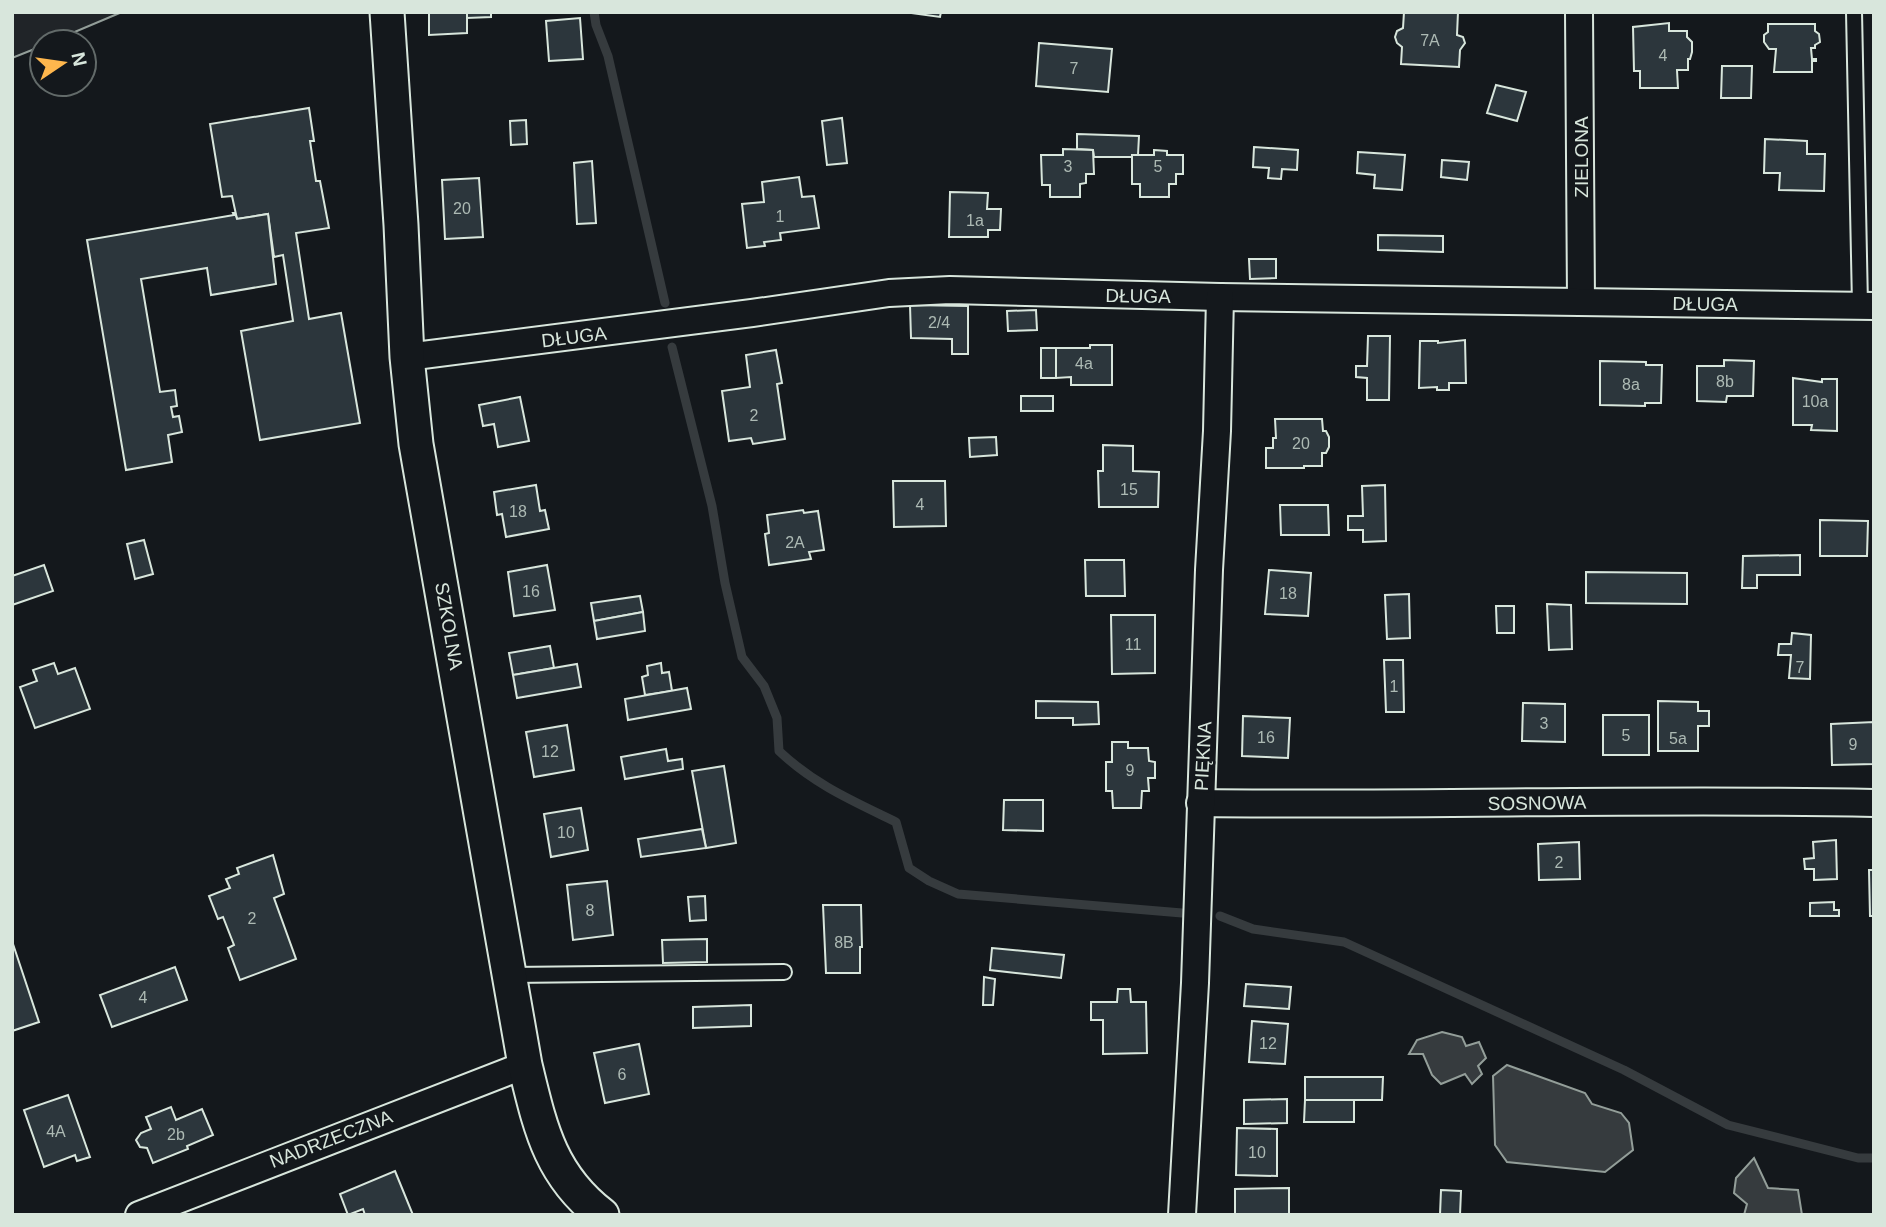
<svg xmlns="http://www.w3.org/2000/svg" width="1886" height="1227" viewBox="0 0 1886 1227" font-family="Helvetica,sans-serif">
<style>
.green{fill:#202428;stroke:#939e99;stroke-width:2}
.water{fill:#363b3e;stroke:#939e99;stroke-width:2}
.lines{fill:none;stroke-linecap:round;stroke-linejoin:round}
.stream{stroke:#363b3e;stroke-width:9}
.building{fill:#2c363c;stroke:#d8e6dc;stroke-width:2}
.service-casing{stroke:#d8e6dc;stroke-width:18}
.minor-casing{stroke:#d8e6dc;stroke-width:30}
.tertiary-casing{stroke:#d8e6dc;stroke-width:37}
.service{stroke:#14181c;stroke-width:14}
.minor{stroke:#14181c;stroke-width:26}
.tertiary{stroke:#14181c;stroke-width:33}
.labels{text-anchor:middle;dominant-baseline:central;stroke-width:5;stroke-linejoin:round;paint-order:stroke}
.number-label{font-size:16px;fill:#adbab4}
.street-label{font-size:19px;fill:#d8e6dc;stroke:#14181c}
</style>
<rect width="100%" height="100%" fill="#14181c"/>
<path class="green" d="M12,12h110l-71,30h-9v4l-30,12z"/>
<g class="water">
<path d="M1442,1032l20,5 4,9 13,-4 7,16 -8,8 4,8 -10,10 -7,-10 -24,10 -9,-9 -9,-21h-14l8,-14z"/>
<path d="M1507,1065l78,28 7,11 29,9 8,10 4,27 -28,22 -98,-10 -12,-17 -2,-69z"/>
<path d="M1754,1158l14,30 30,2 4,25h-58l3,-11 -13,-11 2,-15z"/>
</g>
<g class="lines">
<g class="stream">
<path d="M594,12l2,13 12,31 57,247"/>
<path d="M672,347l40,159 13,77 17,74 22,29 13,32 2,33c36,34 74,50 117,71l13,46 20,13 29,13 224,19"/>
<path d="M1220,916l33,13 91,13 280,128 104,55 130,33h16"/>
</g>
</g>
<g class="building">
<path d="M429,12h38v21l-38,2z"/>
<path d="M467,12h24v5l-24,1z"/>
<path d="M904,12h37l-1,5z"/>
<path d="M1404,12h54l-1,23 6,2 2,6 -5,7 -1,17 -58,-3 1,-17 -5,-4 -2,-6 2,-6 6,-3z"/>
<path d="M580,18l3,41 -34,2 -3,-40z"/>
<path d="M1669,23v8h18v6l5,5v10l-2,7h-2v11h-11l1,18h-38v-17h-6l-1,-44z"/>
<path d="M1768,24h47v7l4,3 1,8 -5,3v3h-4l1,11h4v2h-4v11h-38l2,-23h-7l-5,-7v-7l4,-3z"/>
<path d="M1039,43l73,6 -4,43 -72,-6z"/>
<path d="M1722,66h30l-1,32h-30z"/>
<path d="M1496,85l30,7 -9,29 -30,-8z"/>
<path d="M309,108l5,33h-4l6,40h4l9,47 -33,5 13,86 32,-6 19,110 -100,17 -19,-109 52,-10 -10,-66 -9,2 -6,-43 -31,5 -5,-23 -10,1 -12,-73z"/>
<path d="M842,118l5,45 -20,2 -5,-44z"/>
<path d="M526,120l1,24 -16,1 -1,-24z"/>
<path d="M1077,134l62,2 -1,19h-6v2h-38l-1,-7 -16,-1z"/>
<path d="M1765,139l42,2v13h18l-1,37 -45,-1 1,-17h-16z"/>
<path d="M1254,147l44,3 -1,20 -15,-1 -1,10 -13,-1 1,-10 -16,-1z"/>
<path d="M1063,149l30,1 1,24h-8v9l-6,1v13h-30v-12h-8l-1,-30h22z"/>
<path d="M1154,150l13,1v4h16v19h-7v10h-7v13h-29v-13h-8v-29h22z"/>
<path d="M1358,152l47,3 -3,35 -28,-2 1,-13 -18,-2z"/>
<path d="M1442,160l27,2 -2,18 -26,-3z"/>
<path d="M592,161l4,62 -19,1 -3,-61z"/>
<path d="M799,177l3,20 12,-1 5,32 -39,5 1,7 -17,2 1,4 -18,2 -5,-44 22,-2 -2,-20z"/>
<path d="M479,178l4,59 -38,2 -3,-59z"/>
<path d="M950,192l38,1 -1,16h14l-1,21h-12v7h-39z"/>
<path d="M233,213h2l2,6 31,-5 8,70 -65,11 -4,-27 -66,11 19,113 15,-2 2,16 -6,1 2,10 6,-1 3,16 -14,3 4,27 -46,8 -39,-230 147,-25z"/>
<path d="M1378,235l65,1v16l-65,-2z"/>
<path d="M1249,259h27v19l-26,1z"/>
<path d="M910,305l58,1v48h-16v-15l-41,-1z"/>
<path d="M1036,310l1,20 -29,1 -1,-20z"/>
<path d="M1368,336h22l-1,64h-22v-22l-11,-1v-11h11z"/>
<path d="M1465,340l1,43h-17v7h-12v-3l-18,1 1,-47h18v2z"/>
<path d="M1090,345h22v40h-41v-8l-15,1v-30h34z"/>
<rect x="1041" y="348" width="15" height="30"/>
<path d="M776,350l6,33 -5,1 8,55 -32,5 -2,-6 -22,3 -7,-50 28,-4 -4,-32z"/>
<path d="M1724,360l30,1 -1,35h-26l-1,6 -29,-1v-35h27z"/>
<path d="M1600,361l46,1v3h16l-1,38h-16v3l-45,-1z"/>
<path d="M1793,378l29,4v-3h15v52l-26,-1 1,-5h-19z"/>
<rect x="1021" y="396" width="32" height="15"/>
<path d="M520,397l9,44 -31,6 -4,-23 -11,2 -4,-21z"/>
<path d="M1275,419h47l1,12h3l3,6v10l-3,6h-4v13h-18v2h-38v-20h7v-10h3z"/>
<path d="M996,437l1,18 -27,2 -1,-19z"/>
<path d="M1103,445l30,1v25l26,1 -1,35h-59l-1,-36h5z"/>
<path d="M893,481h52l1,45 -52,1z"/>
<path d="M536,485l4,26 5,-1 4,19 -43,8 -4,-23 -5,1 -3,-23z"/>
<path d="M1385,485l1,56 -23,1v-12h-15v-14h15l-1,-30z"/>
<path d="M1280,505h48l1,30h-48z"/>
<path d="M803,510l1,3 14,-2 6,39 -15,2 2,7 -42,6 -4,-31 4,-1 -2,-18z"/>
<path d="M1820,520l48,1 -1,35h-47z"/>
<path d="M144,540l9,34 -18,5 -8,-35z"/>
<path d="M1800,555v20h-43v13h-15l1,-32z"/>
<path d="M1085,560h39l1,36h-39z"/>
<path d="M44,565l9,26 -41,14v-29z"/>
<path d="M547,565l8,45 -41,6 -6,-44z"/>
<path d="M1269,570l42,3 -3,43 -43,-2z"/>
<path d="M1586,572l101,1v31l-101,-1z"/>
<path d="M1409,594l1,44 -23,1 -2,-44z"/>
<path d="M640,596l3,16 -49,9 -3,-18z"/>
<path d="M1547,604l24,1 1,44 -23,1z"/>
<path d="M1496,606h18v27h-17z"/>
<path d="M643,612l2,19 -48,8 -3,-18z"/>
<path d="M1111,615h44v58l-43,1z"/>
<path d="M1792,633l19,2 -1,44 -21,-1 2,-23h-13l1,-11h12z"/>
<path d="M550,646l4,22 -41,7 -4,-22z"/>
<path d="M1384,660h19l1,52h-18z"/>
<path d="M54,663l4,11 17,-6 15,41 -55,19 -15,-41 17,-6 -4,-11z"/>
<path d="M661,663l1,10 7,-1 3,19 -27,4 -3,-18 6,-2 -1,-9z"/>
<path d="M577,664l4,23 -64,11 -4,-23z"/>
<path d="M687,688l4,21 -63,11 -3,-21z"/>
<path d="M1036,701l62,1 1,22 -26,1v-7h-37z"/>
<path d="M1658,701l40,1v9h11v15h-11v25h-40z"/>
<path d="M1523,703l42,1v38l-43,-1z"/>
<rect x="1603" y="715" width="46" height="40"/>
<path d="M1243,716l47,2 -2,40 -46,-2z"/>
<path d="M1874,722v42l-42,1 -1,-41z"/>
<path d="M567,725l7,45 -40,7 -8,-45z"/>
<path d="M1112,742h16v6h20l1,13 6,1v16h-7l1,13h-7l-1,17h-28l-1,-17h-6v-29h6z"/>
<path d="M666,749l2,12 14,-2 1,10 -58,10 -4,-22z"/>
<path d="M724,766l12,77 -30,5 -14,-77z"/>
<path d="M1004,800h39v31l-40,-1z"/>
<path d="M581,808l7,42 -37,7 -7,-43z"/>
<path d="M702,829l4,19 -65,9 -3,-18z"/>
<path d="M1836,840l1,39 -23,1v-11h-9l-1,-10 10,-1 -1,-16z"/>
<path d="M1579,842l1,37 -41,1 -1,-36z"/>
<path d="M273,855l11,39 -10,4 22,61 -56,21 -12,-32 6,-3 -11,-28 -5,2 -9,-23 21,-8 -4,-9 13,-5 -2,-6z"/>
<path d="M1869,870h5v46h-4z"/>
<path d="M607,881l6,54 -40,5 -6,-55z"/>
<path d="M705,896l1,24 -16,1 -2,-24z"/>
<path d="M1834,902v8h5v6h-29v-13z"/>
<path d="M823,905h38l1,42h-2v26h-34z"/>
<path d="M707,939v23l-44,1 -1,-23z"/>
<path d="M13,944l26,78 -27,9v-87z"/>
<path d="M992,948l72,7 -3,23 -71,-8z"/>
<path d="M175,967l12,33 -75,27 -12,-32z"/>
<path d="M984,977l11,2 -2,26h-10z"/>
<path d="M1246,984l45,3 -2,22 -45,-3z"/>
<path d="M1118,989h12l1,13h15l1,51 -44,1v-34h-12v-18h26z"/>
<path d="M751,1005v21l-58,2v-21z"/>
<path d="M1252,1021l36,3 -3,40 -36,-2z"/>
<path d="M639,1044l10,50 -44,9 -11,-50z"/>
<path d="M1305,1077h78l-1,23h-77z"/>
<path d="M68,1095l22,62 -13,4 -2,-6 -31,12 -20,-57z"/>
<path d="M1287,1099v24l-43,1v-24z"/>
<path d="M1305,1100h49v22h-50z"/>
<path d="M171,1107l5,13 26,-11 11,26 -26,11 1,3 -35,14 -6,-15 -7,-1 -4,-7 5,-7 10,-4 -5,-12z"/>
<path d="M1237,1128l40,1v47l-41,-1z"/>
<path d="M395,1171l18,44h-48l-2,-6 -15,6 -8,-21z"/>
<path d="M1289,1188v27h-54v-26z"/>
<path d="M1441,1190l20,1 -1,24h-20z"/>
</g>
<g class="lines">
<defs>
<g id="service">
<path d="M1854,12l6,293"/>
<path d="M510,975l274,-3"/>
</g>
<g id="minor">
<path d="M1579,12l2,289"/>
<path d="M407,357l345,-44 137,-20 61,-3 270,7 654,9"/>
<path d="M1200,803c225,3 449,-5 674,0"/>
<path d="M139,1215l386,-150"/>
<path d="M1182,1215l13,-232 14,-413 8,-139 3,-134"/>
</g>
<path id="tertiary" d="M387,12l14,213 6,132 9,87 109,621c15,61 24,109 77,150"/>
</defs>
<use href="#service" class="service-casing"/>
<use href="#minor" class="minor-casing"/>
<use href="#tertiary" class="tertiary-casing"/>
<use href="#service" class="service"/>
<use href="#minor" class="minor"/>
<use href="#tertiary" class="tertiary"/>
</g>
<g class="labels">
<g class="number-label">
<text x="1430" y="40">7A</text>
<text x="1663" y="55">4</text>
<text x="1074" y="68">7</text>
<text x="1068" y="166">3</text>
<text x="1158" y="166">5</text>
<text x="462" y="208">20</text>
<text x="780" y="216">1</text>
<text x="975" y="220">1a</text>
<text x="939" y="322">2/4</text>
<text x="1084" y="363">4a</text>
<text x="1725" y="381">8b</text>
<text x="1631" y="384">8a</text>
<text x="1815" y="401">10a</text>
<text x="754" y="415">2</text>
<text x="1301" y="443">20</text>
<text x="1129" y="489">15</text>
<text x="920" y="504">4</text>
<text x="518" y="511">18</text>
<text x="795" y="542">2A</text>
<text x="531" y="591">16</text>
<text x="1288" y="593">18</text>
<text x="1133" y="644">11</text>
<text x="1800" y="667">7</text>
<text x="1394" y="686">1</text>
<text x="1544" y="723">3</text>
<text x="1626" y="735">5</text>
<text x="1266" y="737">16</text>
<text x="1678" y="738">5a</text>
<text x="1853" y="744">9</text>
<text x="550" y="751">12</text>
<text x="1130" y="770">9</text>
<text x="566" y="832">10</text>
<text x="1559" y="862">2</text>
<text x="590" y="910">8</text>
<text x="252" y="918">2</text>
<text x="844" y="942">8B</text>
<text x="143" y="997">4</text>
<text x="1268" y="1043">12</text>
<text x="622" y="1074">6</text>
<text x="56" y="1131">4A</text>
<text x="176" y="1134">2b</text>
<text x="1257" y="1152">10</text>
</g>
<g class="street-label">
<text transform="translate(1581 157) rotate(-90)">ZIELONA</text>
<text transform="translate(1138 296) rotate(1)">DŁUGA</text>
<text transform="translate(1705 304) rotate(1)">DŁUGA</text>
<text transform="translate(574 337) rotate(-7)">DŁUGA</text>
<text transform="translate(449 626) rotate(80)">SZKOLNA</text>
<text transform="translate(1203 756) rotate(-87)">PIĘKNA</text>
<text transform="translate(1537 803) rotate(-1)">SOSNOWA</text>
<text transform="translate(331 1139) rotate(-21)">NADRZECZNA</text>
</g>
</g>
<rect width="1886" height="1227" fill="none" stroke="#d8e6dc" stroke-width="28"/>
<g transform="translate(63 63) rotate(77)"><circle r="33" fill="#14181c" stroke="#626a69" stroke-width="2"/>
<path d="M0-5L12 26L0 18L-12 26Z" fill="#ffb74d"/>
<text y="-10" font-size="19" font-weight="bold" text-anchor="middle" fill="#d8e6dc">N</text>
</g>
</svg>
